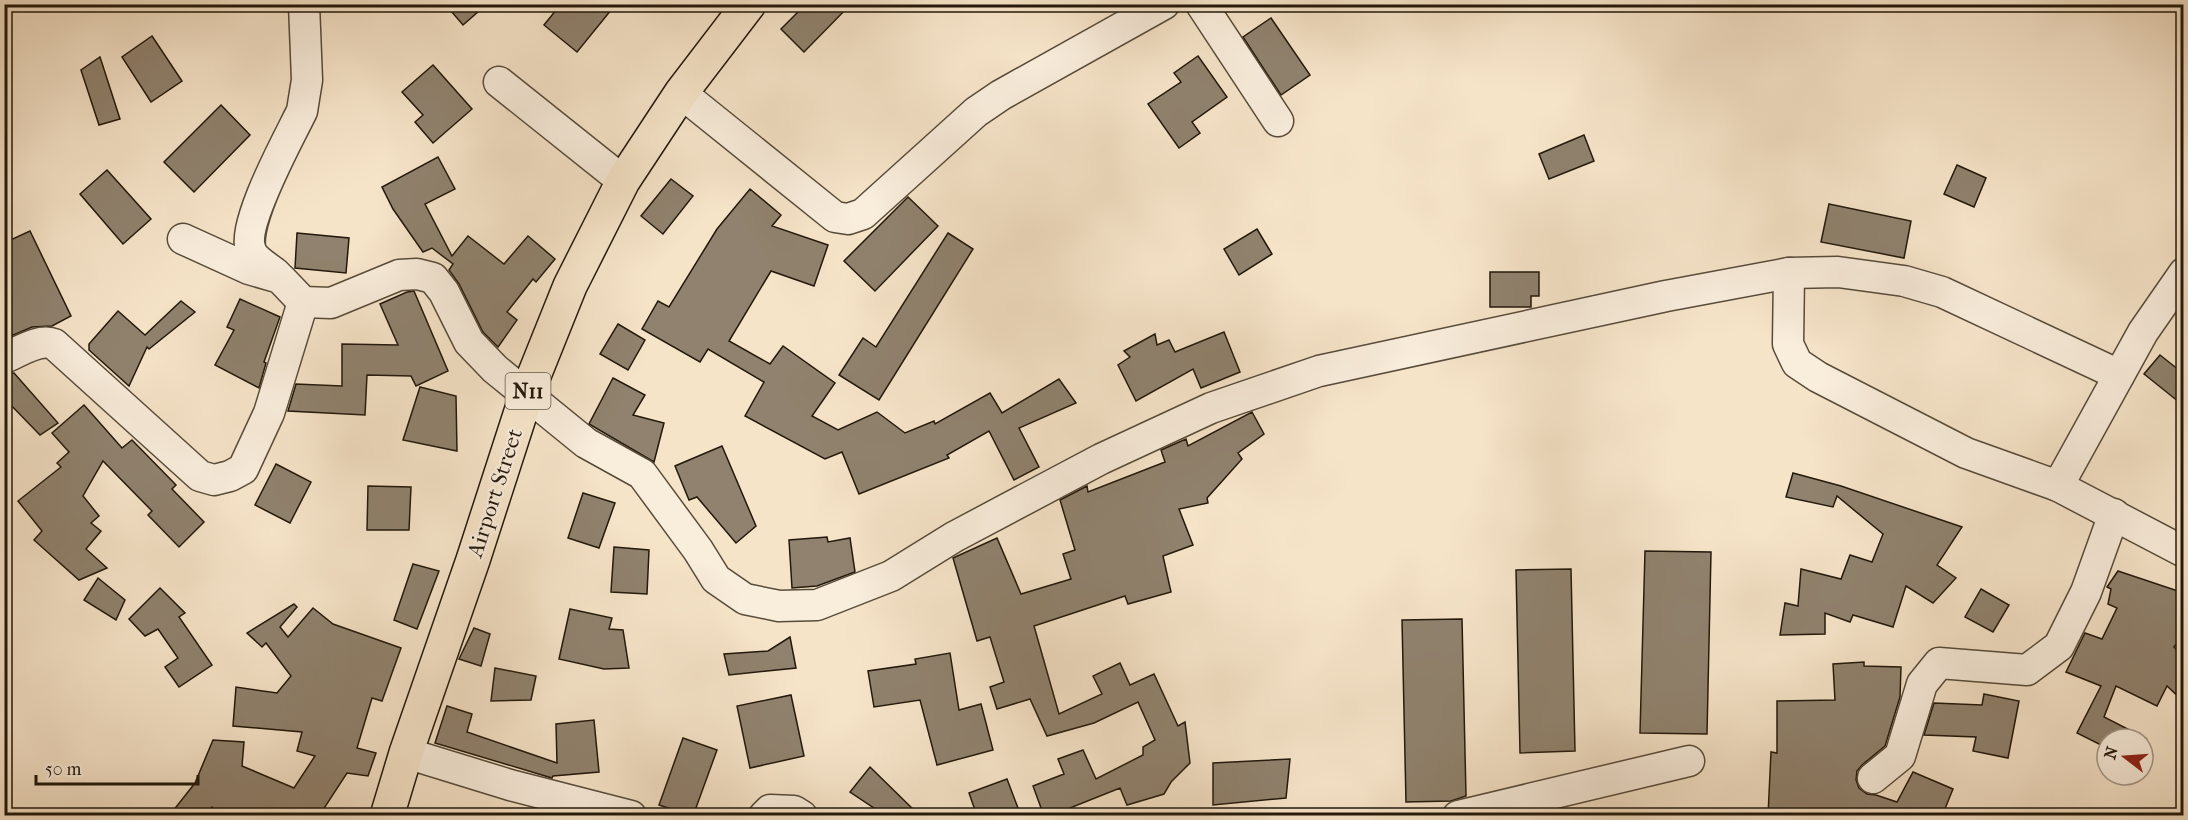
<svg xmlns="http://www.w3.org/2000/svg" width="2188" height="820" viewBox="0 0 2188 820" font-family="'IM FELL French Canon',serif">
<style>
.building{fill:#90826e;stroke:#22180b;stroke-width:1.5}
.lines{fill:none;stroke-linecap:round;stroke-linejoin:round}
.minor-casing{stroke:#574b3a;stroke-width:33}
.highway-casing{stroke:#22180b;stroke-width:36}
.minor{stroke:#f9eddc;stroke-width:30}
.highway{stroke:#f6e4c9;stroke-width:33}
.labels{text-anchor:middle;dominant-baseline:central;stroke-width:4.5;stroke-linejoin:round;paint-order:stroke}
.shield{fill:#f9eddc;stroke:#62584a;stroke-width:1.5}
.shield-label{font-size:21px;font-weight:bold;fill:#22180b}
.street-label{font-size:22px;fill:#22180b;stroke:#f9eddc}
</style>
<rect width="100%" height="100%" fill="#f6e4c9"/>
<filter id="stains"><feTurbulence type="fractalNoise" baseFrequency=".00333" numOctaves="4"/><feColorMatrix values="0 0 0 0 .2 0 0 0 0 .09 0 0 0 0 .02 0 0 0 .5 -.17"/></filter>
<radialGradient id="worn" r=".72"><stop offset=".6" stop-color="#630" stop-opacity="0"/><stop offset="1" stop-color="#630" stop-opacity=".3"/></radialGradient>
<g class="building">
<path d="M445,4h42l-24,21z"/>
<path d="M561,4h55l-39,48 -33,-27z"/>
<path d="M806,4h45l-47,48 -23,-23z"/>
<path d="M1271,18l39,57 -29,20 -38,-58z"/>
<path d="M152,36l30,45 -31,21 -29,-45z"/>
<path d="M1198,56l29,41 -35,25 8,11 -21,15 -31,-44 33,-22 -7,-9z"/>
<path d="M100,57l20,62 -21,6 -18,-55z"/>
<path d="M433,65l39,44 -39,34 -18,-21 8,-7 -21,-23z"/>
<path d="M221,105l29,30 -56,57 -30,-30z"/>
<path d="M1584,135l10,26 -45,18 -10,-25z"/>
<path d="M438,157l17,32 -30,15 27,52 16,-20 36,28 24,-28 27,23 -19,23 -3,-3 -26,33 10,8 -19,27 -15,-15 -24,-48 -10,-14 4,-6 -21,-16 -9,4 -30,-43 -11,-22z"/>
<path d="M1957,165l29,13 -12,29 -30,-13z"/>
<path d="M107,170l44,49 -28,25 -43,-50z"/>
<path d="M671,179l22,17 -30,38 -22,-18z"/>
<path d="M750,189l31,26 -9,11 56,19 -14,41 -43,-15 -42,70 41,23 13,-18 52,37 -23,33 26,14 39,-18 28,21 29,-12 1,3 55,-31 12,20 57,-34 17,24 -57,25 20,39 -25,13 -25,-49 -42,24 2,3 -90,36 -17,-42 -17,7 -80,-43 19,-34 -56,-33 -8,13 -58,-33 16,-28 11,6 48,-78z"/>
<path d="M908,197l30,29 -63,65 -31,-30z"/>
<path d="M1829,204l82,17 -7,37 -83,-16z"/>
<path d="M1257,229l15,25 -33,21 -15,-26z"/>
<path d="M30,231l41,85 -19,10 -20,1 -28,12v-96z"/>
<path d="M297,233l52,5 -3,35 -51,-5z"/>
<path d="M948,233l25,16 -94,151 -40,-25 24,-37 13,9z"/>
<path d="M1490,272h49v24h-8v11h-41z"/>
<path d="M414,291l34,80 -32,15 -5,-10 -44,-1 -2,40 -77,-4 8,-27 46,2v-42l56,1 -18,-41 27,-12z"/>
<path d="M240,299l40,18 -16,45 2,1 -7,25 -44,-23 19,-35 -7,-3z"/>
<path d="M181,301l14,11 -46,37 -2,-2 -18,39 -40,-36v-6l29,-33 27,24z"/>
<path d="M618,324l27,16 -17,30 -28,-16z"/>
<path d="M1224,332l16,40 -39,16 -8,-19 -57,32 -18,-36 12,-8 -6,-6 31,-17 2,11 12,-5 6,12z"/>
<path d="M2160,355l24,19v32l-40,-32z"/>
<path d="M14,373l44,50 -18,12 -36,-37v-23z"/>
<path d="M613,378l32,17 -12,20 31,8 -10,39 -65,-38z"/>
<path d="M420,387l36,9 1,55 -54,-11z"/>
<path d="M84,405l38,43 10,-8 44,45 -4,4 32,33 -25,25 -31,-32 4,-4 -49,-50 -20,35 16,20 -8,7 10,8 -15,18 21,19 -28,12 -45,-40 8,-9 -24,-30 43,-34 -4,-4 12,-11 -17,-19z"/>
<path d="M1252,412l12,22 -26,19 4,6 -35,39 1,5 -29,6 14,36 -30,11 8,36 -43,12 -3,-8 -91,30 25,88 43,-20 -9,-18 27,-13 10,22 24,-11 24,52 7,-4 5,41 -19,19 -7,12 -37,11 -7,-17 -70,28h-6l-11,-30 31,-12 -6,-15 25,-9 13,29 47,-24v-8l12,-7 -17,-38 -44,21 -47,13 -17,-37 -33,10 -7,-22 14,-5 -14,-45 -13,4 -24,-83 44,-20 24,56 50,-15 -8,-25 12,-4 -15,-50 27,-14 1,6 77,-30 -4,-12 25,-11 2,7z"/>
<path d="M722,446l34,80 -20,17 -39,-46 -8,3 -14,-34z"/>
<path d="M276,464l35,18 -21,41 -35,-18z"/>
<path d="M1793,473l48,13 121,41 -25,38 19,13 -23,25 -27,-17 -13,41 -40,-12 -3,7 -25,-9v21l-45,1 5,-32 13,3 3,-37 40,10 9,-24 22,7 11,-28 -46,-38 -4,11 -47,-10z"/>
<path d="M368,486l43,1 -2,43h-42z"/>
<path d="M583,493l32,10 -16,45 -31,-10z"/>
<path d="M827,537l1,5 22,-4 5,34 -38,14 -25,2 -3,-48z"/>
<path d="M614,547l35,3 -2,44 -36,-2z"/>
<path d="M1645,551l66,1 -4,182 -67,-1z"/>
<path d="M413,564l26,7 -22,58 -23,-9z"/>
<path d="M1571,569l4,182 -55,2 -4,-183z"/>
<path d="M2118,571l66,22v41l-10,13 10,11v44l-17,-16 -10,20 -41,-20 -12,31 43,22h-40v9l-30,-15 24,-47 -35,-14 19,-39 17,6 15,-31 -9,-4 3,-15 -4,-2z"/>
<path d="M98,578l27,22 -9,20 -32,-20z"/>
<path d="M160,588l25,25 -6,4 33,48 -33,22 -14,-20 13,-9 -20,-29 -13,7 -16,-17z"/>
<path d="M1981,589l28,16 -16,27 -28,-15z"/>
<path d="M294,604l3,3 -17,20 8,10 25,-29 20,16 68,24 -19,53 -10,-3 -15,50 19,5 -8,23 -21,-3 -28,43h-97l-10,-9 -7,9h-36l26,-33 18,-43 31,2 -2,24 52,22 21,-32 -18,-5 5,-19 -69,-6 3,-39 41,6 14,-17 -25,-33 -4,4 -15,-14z"/>
<path d="M570,609l42,9 -3,11 14,1 6,38 -25,1 -45,-10z"/>
<path d="M1462,619l4,177 -15,5 -45,1 -4,-182z"/>
<path d="M474,628l16,6 -9,32 -22,-7z"/>
<path d="M790,637l6,31 -67,7 -5,-21 44,-3z"/>
<path d="M950,653l9,57 22,-6 12,46 -56,15 -17,-65 -46,7 -6,-36 48,-7 -1,-5z"/>
<path d="M1864,662v4l37,1 -1,30 -15,49 -23,19 -5,6 -1,9 3,8 8,6 9,1 21,7 16,-30 40,17 -11,27h-174l3,-64 6,1v-52l58,-1 -2,-36z"/>
<path d="M495,668l41,8 -5,24 -40,1z"/>
<path d="M1984,694l35,7 -11,57 -35,-7 3,-14 -52,-2 10,-32 48,2z"/>
<path d="M791,695l13,61 -54,12 -13,-62z"/>
<path d="M447,706l25,8 -5,18 90,31 -1,-39 38,-4 5,52 -46,4 -1,2 -117,-35z"/>
<path d="M683,738l34,12 -24,66 -34,-11z"/>
<path d="M1290,759l-4,39 -73,7v-42z"/>
<path d="M870,767l50,49h-34l-36,-24z"/>
<path d="M1007,779l11,29 -21,8h-20l-8,-23z"/>
</g>
<g class="lines">
<defs>
<g id="minor">
<path d="M1201,4l77,117"/>
<path d="M499,82l124,99"/>
<path d="M681,93l154,124 13,2 15,-5 113,-102 25,-17 163,-91"/>
<path d="M183,239l66,30 31,9 23,24 28,1 68,-28 18,-1 16,4 11,14 25,50 26,27 91,74 56,31 56,76 18,29 29,20 34,7 38,-1 74,-29 63,-39 147,-78 110,-51 108,-37 347,-75 123,-23 49,-1 66,9 38,11 177,83"/>
<path d="M1789,273l-1,71 9,19 21,14 148,76 92,33 126,66"/>
<path d="M276,274c-7,-6 -20,-13 -24,-21 -14,-24 38,-117 50,-142l5,-31 -3,-76"/>
<path d="M4,358c15,-6 35,-20 50,-14l146,132 14,4 16,-4 13,-7 26,-56 34,-111"/>
<path d="M2058,486l85,-154 41,-59"/>
<path d="M406,753l104,32 121,31"/>
<path d="M1873,778l27,-22 22,-72 17,-21 88,7 32,-24 27,-54 28,-78"/>
<path d="M764,816l6,-6 24,1 8,5"/>
<path d="M1458,816l231,-55"/>
</g>
<path id="highway" d="M387,816l19,-63 67,-193 54,-167 43,-107 53,-105 58,-88 68,-89"/>
</defs>
<use href="#minor" class="minor-casing"/>
<use href="#highway" class="highway-casing"/>
<use href="#minor" class="minor"/>
<use href="#highway" class="highway"/>
</g>
<g class="labels">
<rect class="shield" x="505.5" y="373" width="45" height="36" rx="4.5"/>
<g class="shield-label">
<text x="528" y="391">N11</text>
</g>
<g class="street-label">
<text transform="translate(495 493) rotate(-72)">Airport Street</text>
</g>
</g>
<rect width="2188" height="820" fill="none" stroke="#f6e4c9" stroke-width="24"/>
<rect x="6" y="6" width="2176" height="808" fill="none" stroke="#22180b" stroke-width="3"/>
<rect x="12" y="12" width="2164" height="796" fill="none" stroke="#22180b" stroke-width="1.5"/>
<g transform="translate(2125 757) rotate(287)"><circle r="28" fill="#f9eddc" stroke="#a39888" stroke-width="1.5"/>
<path d="M0-4.5L10 22L0 15L-10 22Z" fill="#8f2418"/>
<text y="-9" font-size="16" font-weight="bold" text-anchor="middle" fill="#22180b">N</text>
</g>
<path d="M36 775v9h162v-9" fill="none" stroke="#22180b" stroke-width="3"/>
<text x="45" y="775" font-size="18" fill="#22180b" stroke="#f9eddc" stroke-width="4.5" paint-order="stroke">50 m</text>
<rect width="100%" height="100%" filter="url(#stains)"/>
<rect width="100%" height="100%" fill="url(#worn)"/>
</svg>
